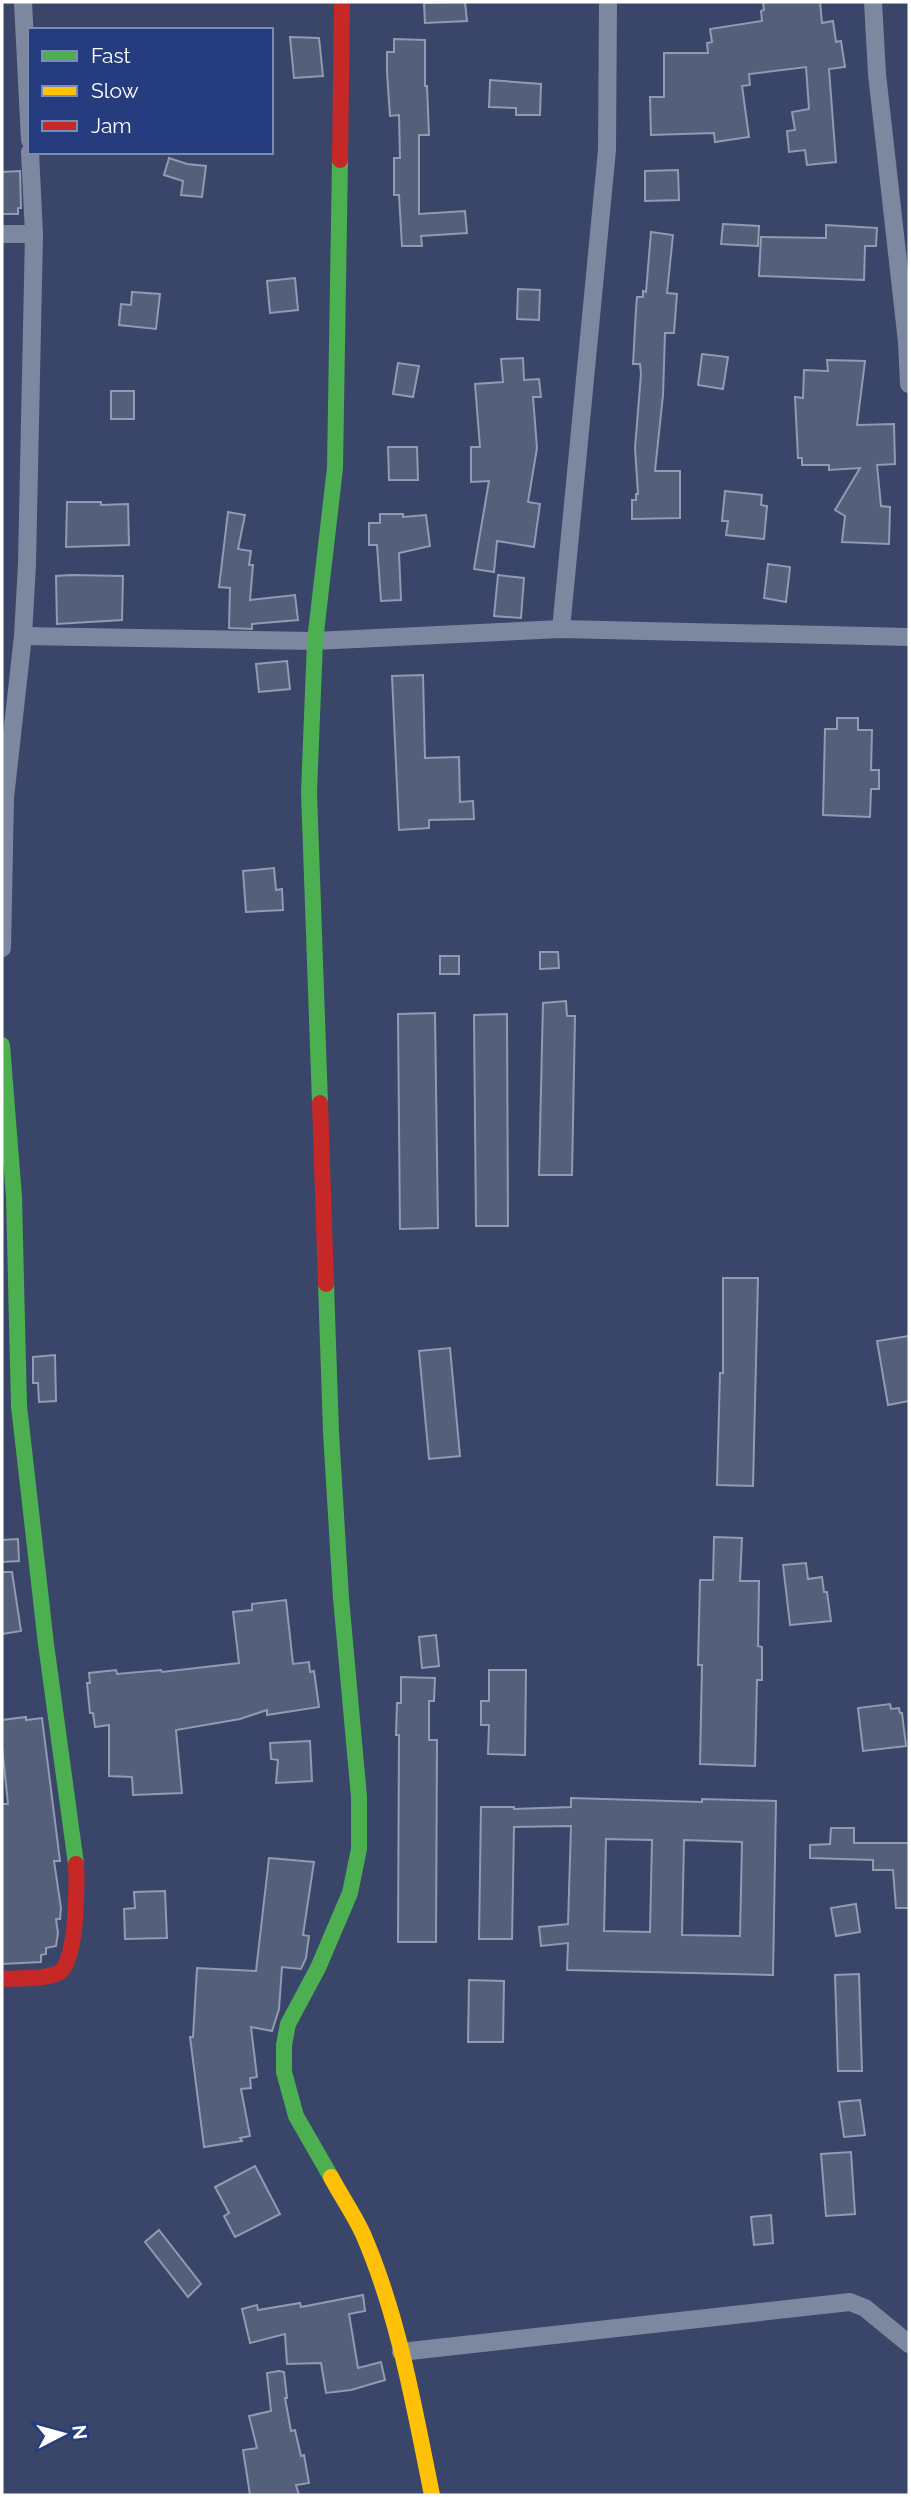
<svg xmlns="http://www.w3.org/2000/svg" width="911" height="2497" viewBox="0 0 911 2497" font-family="Raleway,sans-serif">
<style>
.building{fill:#545f7c;stroke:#929aaf;stroke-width:2;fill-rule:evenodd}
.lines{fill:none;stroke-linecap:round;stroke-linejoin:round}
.street{stroke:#7e87a0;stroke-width:18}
.fast{stroke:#4caf50;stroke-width:16}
.slow{stroke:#ffc107;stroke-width:16}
.jam{stroke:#c62828;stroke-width:16}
</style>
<rect width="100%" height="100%" fill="#39466a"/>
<g class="building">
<path d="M465,2l2,19 -42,2 -1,-20z"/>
<path d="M763,2h57l2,21 11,-2 3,21 5,-1 4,26 -16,2 7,93 -29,3 -2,-15 -16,2 -2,-21 8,-1 -3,-18 17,-3 -3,-42 -57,7 1,11 -8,1 7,51 -34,5 -1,-9 -63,2 -1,-38h14v-44h44l-1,-10 5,-1 -2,-13 52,-8 -1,-10 3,-1z"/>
<path d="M290,37l29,1 4,38 -29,2z"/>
<path d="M394,39l31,1v46h2l2,49h-10v79l46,-3 2,22 -46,3 1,10h-20l-3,-51h-5v-37h6l-1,-43 -9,1 -3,-44v-20h7z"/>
<path d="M490,80l51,4 -1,31h-24v-7l-27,-1z"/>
<path d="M169,158l18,6 19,2 -4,31 -21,-2 2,-14 -19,-6z"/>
<path d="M678,170l1,30 -34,1v-30z"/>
<path d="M20,171l1,37h-3v6h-16v-42z"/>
<path d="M723,224l36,2 -1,20 -37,-2z"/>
<path d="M826,225l51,3 -1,18h-11l-1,34 -105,-4 2,-39 65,1z"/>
<path d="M651,232l22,3 -6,58 10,1 -3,39h-9l-2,62 -8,76h25v47l-48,1v-19h4v-6h2l-3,-46 6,-74 -1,-10h-7l3,-55 1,-12h6v-6l3,1z"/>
<path d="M295,278l3,32 -28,3 -3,-32z"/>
<path d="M518,289l22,1 -1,30 -22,-1z"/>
<path d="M132,292l28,2 -4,35 -37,-4 2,-21 10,1z"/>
<path d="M702,354l26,3 -5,32 -25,-4z"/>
<path d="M523,358l1,22 15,-1 2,18h-8l4,51 -9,54 12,2 -6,43 -37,-6 -3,31 -20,-3 15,-88 -18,1v-35h9l-5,-63 28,-2 -2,-23z"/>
<path d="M827,360l38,1 -8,64 37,-1 1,40 -18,1 4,41 9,1 -1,37 -47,-2 3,-26 -10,-6 25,-42 -31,2v-5h-27v-7h-4l-3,-61 8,1 1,-28 24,1z"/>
<path d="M398,363l21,3 -6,31 -20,-3z"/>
<rect x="111" y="391" width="23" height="28"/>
<path d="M388,447h29l1,33h-29z"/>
<path d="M725,491l37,4 -1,10 6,1 -3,33 -38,-4 2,-14h-6z"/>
<path d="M67,502h34v3l27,-1 1,41 -63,2z"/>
<path d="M228,512l17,3 -7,34 13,2 -2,14h4l-3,35 45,-5 3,25 -46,4v5l-23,-1 1,-40 -11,-1z"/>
<path d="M380,514h23v3l23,-2 4,31 -31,7 2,47 -20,1 -4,-56h-8v-22h11z"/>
<path d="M768,564l22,3 -4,35 -22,-4z"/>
<path d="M71,575l52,1 -1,44 -65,4 -1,-48z"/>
<path d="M498,575l26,3 -3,40 -27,-2z"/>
<path d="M287,661l3,28 -31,3 -3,-28z"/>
<path d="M423,675l2,83 34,-1 1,45 13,-1 1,18 -45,1v8l-30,2 -7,-154z"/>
<path d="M837,718h21v12h14l-1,40h8v19h-8l-1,28 -47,-2 2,-86h12z"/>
<path d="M274,868l2,22 6,-1 1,21 -37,2 -3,-41z"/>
<path d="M540,952h18l1,16 -19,1z"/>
<rect x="440" y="956" width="19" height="18"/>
<path d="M566,1001l1,15h8l-3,159h-33l4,-172z"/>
<path d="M435,1013l3,215 -38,1 -2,-215z"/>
<path d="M507,1014l1,212h-32l-2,-211z"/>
<path d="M723,1278h35l-5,208 -36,-1 3,-112h3z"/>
<path d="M909,1336v65l-21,4 -11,-64z"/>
<path d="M450,1348l10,108 -31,3 -10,-108z"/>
<path d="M55,1355l1,46 -17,1 -1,-19h-5v-26z"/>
<path d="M714,1537l28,1 -2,43h19l-1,65 4,1v33h-5l-2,86 -55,-2 2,-99h-4l2,-85h13z"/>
<path d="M18,1539l1,22 -17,1v-22z"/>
<path d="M806,1563l2,16 14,-2 2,15h3l4,29 -41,4 -7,-60z"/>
<path d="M2,1572h10l9,59 -19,3z"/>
<path d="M286,1600l7,64 16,-2 1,10 4,-1 5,36 -52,8v-5l-27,9 -64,11 6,63 -49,2 -1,-18 -23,-1v-51l-14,2 -2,-14h-3l-3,-30h3l-1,-10 27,-3 1,4 44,-4 1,2 77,-9 -6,-51 19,-2v-6z"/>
<path d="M436,1635l3,31 -17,2 -3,-31z"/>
<path d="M489,1670h37l-1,85 -37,-1 1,-29h-8v-24h8z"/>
<path d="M401,1677l34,1 -1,23h-5v39h8l-1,202h-38l1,-207h-3l1,-32h4z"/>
<path d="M890,1704l1,5 8,-1 1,5h2l4,33 -43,5 -5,-43z"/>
<path d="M26,1717v3l16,-2 18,143h-6l7,47 -1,11h-4l2,14 -2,13 -10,2v6l-5,1v7l-39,2v-160h6l-6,-58v-26z"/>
<path d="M310,1741l2,40 -36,2 2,-23 -7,-1 -1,-16z"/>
<path d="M571,1798l131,4v-3l74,2 -3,174 -206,-5 1,-27 -27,3 -2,-19 29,-3 3,-98 -57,1 -2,112h-33l2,-132h33v2l57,-2zM606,1839l46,1 -2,92 -46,-1zM684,1840l58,2 -2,94 -58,-1z"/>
<path d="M831,1828h23v15h55v65h-13l-3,-38h-20v-10l-63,-2v-13l20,-1z"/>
<path d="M269,1858l45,4 -11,73 6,1 -3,22 -5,11 -19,-2 -3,42 -7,22 -21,-4 6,50 -7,1 1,10 -10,1 9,47 -10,2 2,3 -38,6 -14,-110h3l4,-69 59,3z"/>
<path d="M165,1891l2,47 -42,1 -1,-30 11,-1 -1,-16z"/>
<path d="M856,1904l4,28 -24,4 -5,-28z"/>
<path d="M859,1974l3,97h-24l-3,-96z"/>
<path d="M469,1980l35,1 -1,61h-35z"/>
<path d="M860,2100l5,35 -21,2 -5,-35z"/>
<path d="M851,2152l4,62 -29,2 -5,-62z"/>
<path d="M255,2166l25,48 -45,23 -11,-21 5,-3 -14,-26z"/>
<path d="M771,2215l2,28 -19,2 -3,-28z"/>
<path d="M159,2230l42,54 -13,13 -43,-55z"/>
<path d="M363,2295l2,16 -16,3 9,54 23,-6 4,18 -34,10 -25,3 -5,-30 -34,1 -2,-30 -35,9 -8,-34 15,-4 1,5 42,-7 1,4z"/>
<path d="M279,2371l5,1 3,26h-2l6,33 4,-1 6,26 3,-1 5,28 -13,2 3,10h-49l-7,-45 14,-2 -8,-32 22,-5 -4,-38z"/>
</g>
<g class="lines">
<g class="street">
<path d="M23,2l7,138"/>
<path d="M873,2l4,72 30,268 2,42"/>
<path d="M2,234h32"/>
<path d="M561,629l46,-479 1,-148"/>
<path d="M23,636l292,5 246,-12 348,8"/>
<path d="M2,948l3,-150 18,-162 4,-72 7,-330 -4,-82"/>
<path d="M401,2352l449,-50 15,6 44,36"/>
</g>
<g class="fast">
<path d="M2,1045l12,152 5,209 27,238 30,220"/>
<path d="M320,1103l-11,-311 6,-151 20,-173 5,-308"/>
<path d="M326,1284l5,148 10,166 18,199v52l-9,44 -32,75 -30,56 -4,21v27l12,44 35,61"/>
</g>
<path class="slow" d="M331,2177c10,19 23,37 32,57 36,83 51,173 69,261"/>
<g class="jam">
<path d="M340,160l2,-158"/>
<path d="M320,1103l6,181"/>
<path d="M2,1979c14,-1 49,1 59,-8 16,-15 16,-85 15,-107"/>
</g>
</g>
<rect width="911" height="2497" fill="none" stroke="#ffffff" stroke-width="7"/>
<rect x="28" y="28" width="245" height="126" fill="#253d7e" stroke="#7c8bb2" stroke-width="2"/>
<rect x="42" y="51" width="35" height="10" fill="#4caf50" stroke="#7c8bb2" stroke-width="2"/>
<text x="91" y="63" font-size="21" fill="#ffffff">Fast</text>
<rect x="42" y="86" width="35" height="10" fill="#ffc107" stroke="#7c8bb2" stroke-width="2"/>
<text x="91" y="98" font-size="21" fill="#ffffff">Slow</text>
<rect x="42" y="121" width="35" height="10" fill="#c62828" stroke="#7c8bb2" stroke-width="2"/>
<text x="91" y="133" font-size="21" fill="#ffffff">Jam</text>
<g transform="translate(63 2434) rotate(84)" stroke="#253d7e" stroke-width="5" paint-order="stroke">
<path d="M0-5L12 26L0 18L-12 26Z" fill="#ffffff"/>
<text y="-10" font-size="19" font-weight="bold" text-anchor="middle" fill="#ffffff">N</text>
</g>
</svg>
